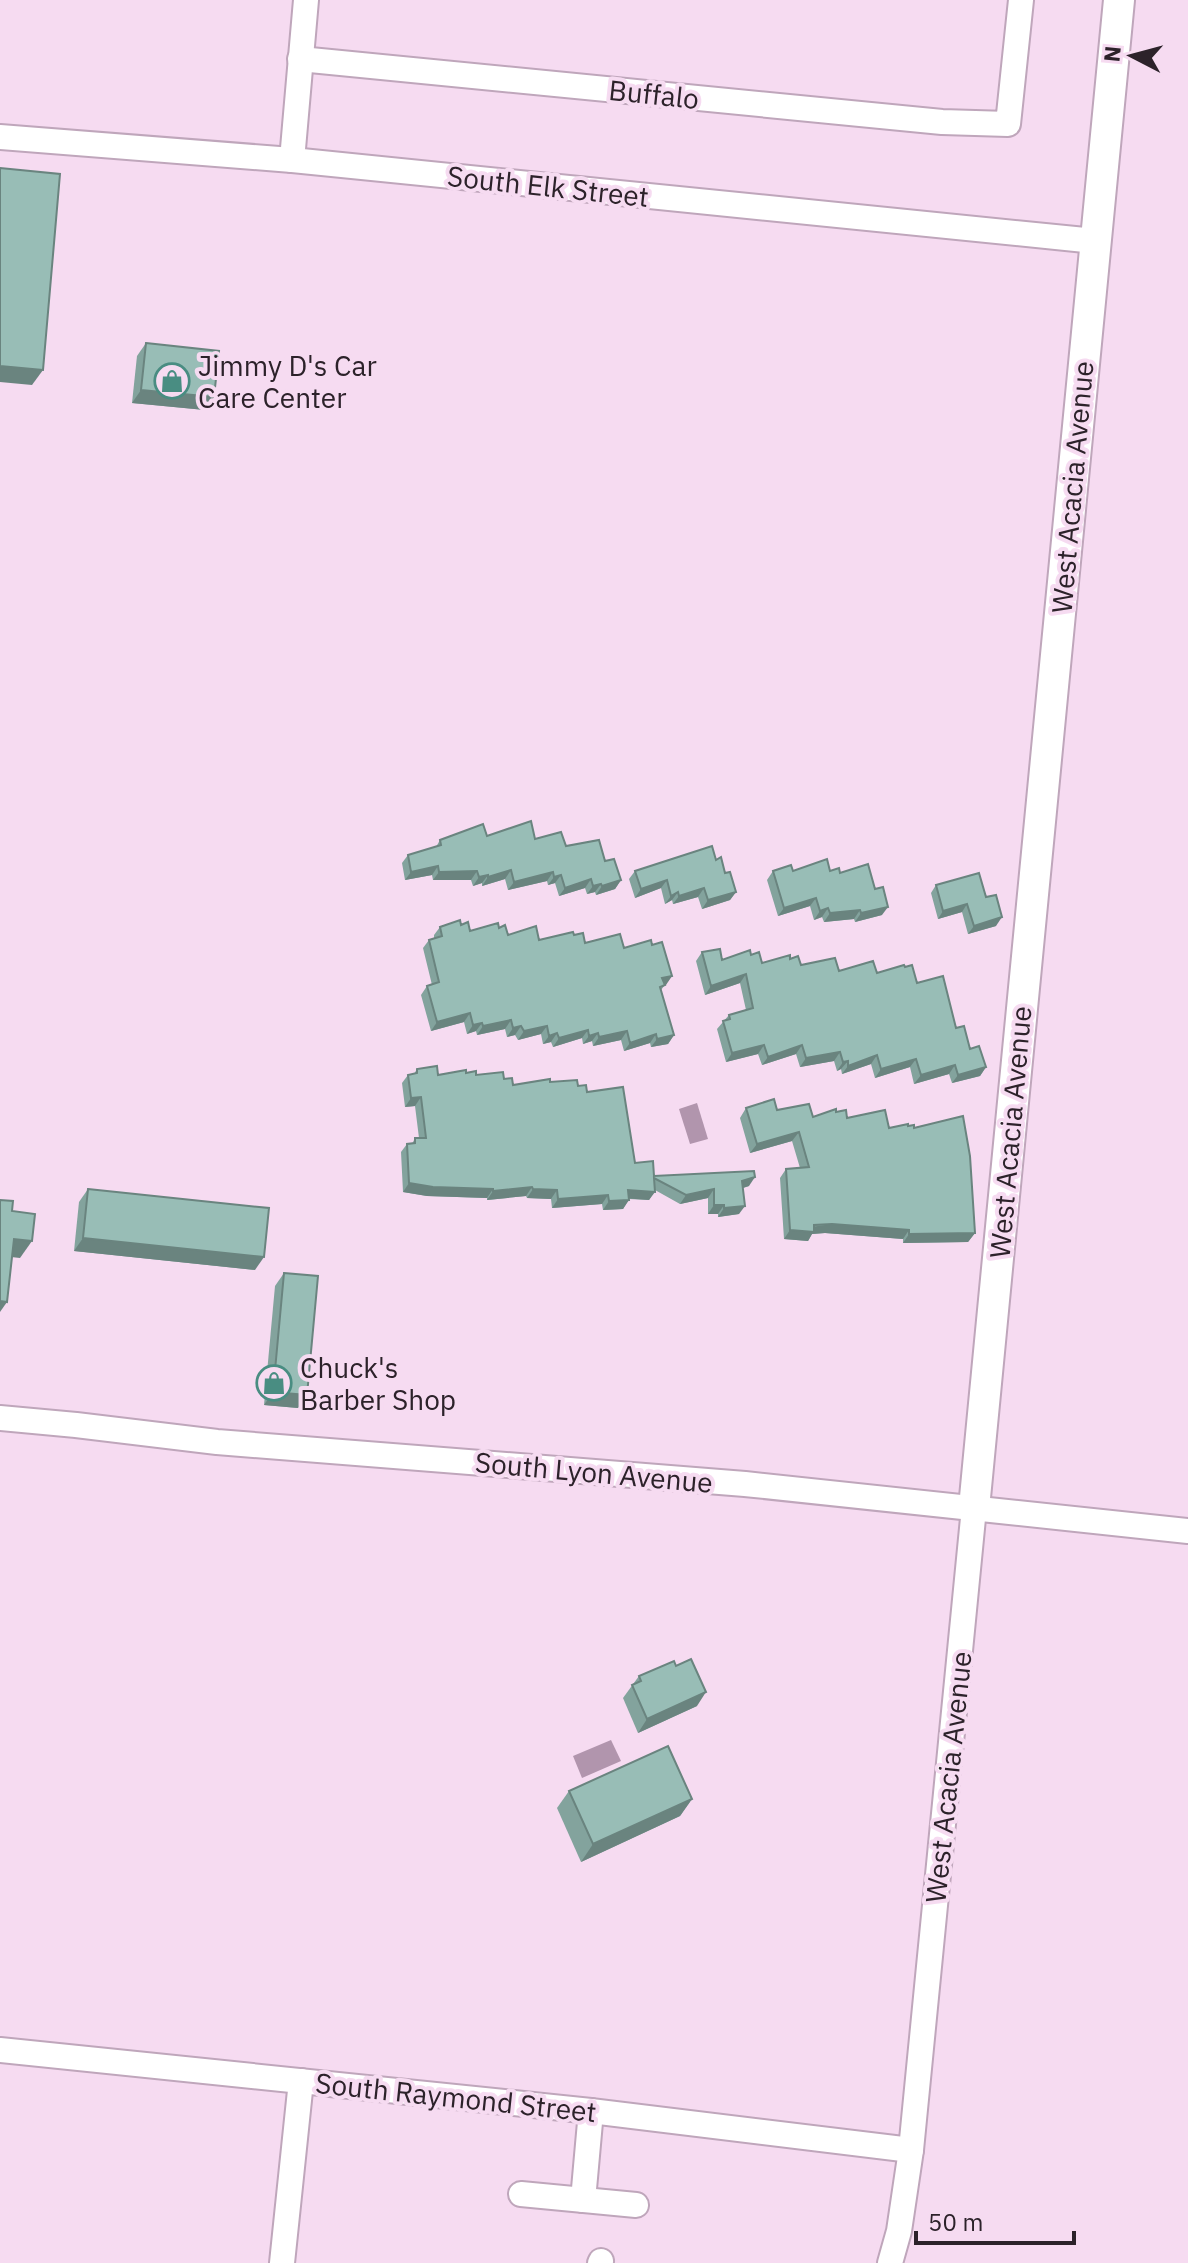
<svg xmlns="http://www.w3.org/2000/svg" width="1188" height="2263" viewBox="0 0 1188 2263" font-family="'IBM Plex Sans',sans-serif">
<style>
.water{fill:#b195ad}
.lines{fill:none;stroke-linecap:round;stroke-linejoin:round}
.minor-casing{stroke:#bfa6bb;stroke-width:28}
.tertiary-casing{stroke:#bfa6bb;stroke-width:34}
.minor{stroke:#fff;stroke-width:24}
.tertiary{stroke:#fff;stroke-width:30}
.wall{fill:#83a39d}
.shaded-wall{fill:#6a847f}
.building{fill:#98bdb6;stroke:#6a847f;stroke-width:2}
.labels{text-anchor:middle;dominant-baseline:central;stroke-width:8;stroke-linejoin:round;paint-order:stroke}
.street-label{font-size:28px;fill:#2c222a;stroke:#f6dbf1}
.poi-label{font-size:28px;fill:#2c222a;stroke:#f6dbf1;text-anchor:start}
</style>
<rect width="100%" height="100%" fill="#f6dbf1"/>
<g class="water">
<path d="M697,1103l11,36 -18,5 -11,-35z"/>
<path d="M611,1740l10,21 -39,17 -9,-22z"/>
</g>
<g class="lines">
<defs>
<g id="minor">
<path d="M300,59l642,63 66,2 13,-124"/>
<path d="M0,137l292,23 803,81"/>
<path d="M292,160l14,-160"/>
<path d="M0,1418l76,7 141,17 528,42 443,47"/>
<path d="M0,2050l591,61 320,39"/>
<path d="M521,2194l115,11"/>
<path d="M583,2200l8,-89"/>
<path d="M282,2263l19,-182"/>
<path d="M600,2263l1,-2"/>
<path d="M890,2263l9,-32 12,-81 63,-642"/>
</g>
<path id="tertiary" d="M974,1508l145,-1508"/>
</defs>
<use href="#minor" class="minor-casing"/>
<use href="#tertiary" class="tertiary-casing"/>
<use href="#minor" class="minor"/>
<use href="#tertiary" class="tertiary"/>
</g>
<g class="wall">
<path d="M146,343l68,54 -9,13 -73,-7 5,-47z"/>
<path d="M487,836l48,3 31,7 39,15 16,19 -6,9 -19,6 -1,-3 -8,2 -2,-6 -26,8 -4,-13 -7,2 -1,-4 -39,9 -3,-11 -23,7v-3l-9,3 -2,-6h-38l-1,-5 -27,5 -3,-17 6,-8 28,-8 4,-7z"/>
<path d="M716,860l20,32 -6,8 -28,9 -4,-12 -25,7 -1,-4 -7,4 -4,-16 -26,10 -6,-19 6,-8z"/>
<path d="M773,871h57l10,2 42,42 -27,7 -1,-3 -30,3 -2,-5 -8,3 -4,-14 -32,10 -11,-36z"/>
<path d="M936,885l50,12 10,29 -28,8 -6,-22 -24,7 -7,-26z"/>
<path d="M461,925l9,6 29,-3 9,7 31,5 35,-5 11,8 39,5 28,-3 20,31 -11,14 13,45 -6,9 -17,3 -1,-4 -26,8 -3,-11 -28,6 -1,-5 -9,3 -1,-6 -29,9 -2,-5 -8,2 -2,-10 -23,6 -3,-5 -8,2 -2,-8 -28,6 -1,-4 -9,3 -3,-12 -33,9 -10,-36 6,-9 5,-1 -9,-37 6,-8 5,-2v-3l6,-8z"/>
<path d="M702,952l20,8 29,-5 11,8 28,-4 11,6 38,6 38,2 28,-6 51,61 14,21 16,18 -6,9 -28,7 -3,-9 -35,10 -4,-17 -35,11 -4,-14 -29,10 -1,-5 -4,2 -3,-10 -34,6 -4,-13 -34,11 -4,-11 -32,8 -9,-33 12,-14 17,-5 -6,-27 -35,12 -9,-34z"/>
<path d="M417,1069l21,6 28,-2 38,6 9,6 37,-3 28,4 9,6 48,71 19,13 95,10 -6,2 -4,26 -21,3v-3h-10v-16l-28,6 -25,-14 -6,10 -20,-1 -6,10 -20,1 -1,-6 -50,4 -1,-9 -24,-1 -1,-2 -39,4v-2l-60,-2 -24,-4 -2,-40 6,-8h5l3,-6h4l-4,-32 -10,1 -3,-24 6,-8 6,-1z"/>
<path d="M746,1108l31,2 36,7 23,-5 11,6 42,10 19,-2 6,2 61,105 -7,9 -65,1v-4l-78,-6 -13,1 -4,7 -24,-2 -4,-61 6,-9 14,-1 -8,-27 -42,12 -10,-35z"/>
<path d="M88,1189l167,81 -181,-19 5,-49z"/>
<path d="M284,1273l23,122 -9,13 -34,-3 11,-119z"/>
<path d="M639,1676l58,30 -59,27 -15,-35z"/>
<path d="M569,1791l123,8 -12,17 -99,46 -24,-54z"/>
</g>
<g class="shaded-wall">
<path d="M0,366l43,4 -11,15 -32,-3z"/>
<path d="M141,390l73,7 -9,13 -73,-7z"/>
<path d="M438,866l-6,9 -27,5 6,-8z"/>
<path d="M511,870l-6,9 -23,7 6,-9z"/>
<path d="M477,871l-6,9h-38l6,-8z"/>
<path d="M553,872l-6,9 -39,9 6,-8z"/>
<path d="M488,875l-6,8 -9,3 6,-9z"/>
<path d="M561,875l-6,8 -7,2 6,-8z"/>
<path d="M591,879l-6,9 -26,8 6,-8z"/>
<path d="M621,880l-6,9 -19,6 6,-9z"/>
<path d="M667,880l-6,8 -26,10 6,-9z"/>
<path d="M601,884l-6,8 -8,2 6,-8z"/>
<path d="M704,888l-6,9 -25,7 6,-8z"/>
<path d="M678,892l-6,8 -7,4 6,-8z"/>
<path d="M736,892l-6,8 -28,9 6,-9z"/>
<path d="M816,898l-6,8 -32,10 6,-8z"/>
<path d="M967,904l-5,8 -24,7 5,-8z"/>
<path d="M888,907l-6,8 -27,7 6,-9z"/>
<path d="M828,908l-6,9 -8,3 6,-9z"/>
<path d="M860,910l-6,9 -30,3 6,-9z"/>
<path d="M1002,917l-6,9 -28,8 6,-8z"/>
<path d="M746,974l-6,9 -35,12 6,-9z"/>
<path d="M672,976l-6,9 -10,2 6,-9z"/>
<path d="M470,1013l-6,9 -33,9 6,-9z"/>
<path d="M511,1020l-6,9 -28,6 6,-9z"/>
<path d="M482,1023l-6,8 -9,3 6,-9z"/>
<path d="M521,1026l-6,9 -8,2 6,-9z"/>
<path d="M547,1026l-6,8 -23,6 6,-9z"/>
<path d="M588,1030l-6,8 -29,9 6,-9z"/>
<path d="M627,1031l-6,9 -28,6 6,-9z"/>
<path d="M557,1033l-6,9 -8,2 6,-8z"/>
<path d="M598,1033l-6,8 -9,3 6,-8z"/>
<path d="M656,1034l-6,9 -26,8 6,-8z"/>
<path d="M674,1035l-6,9 -17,3 6,-8z"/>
<path d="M764,1045l-6,9 -32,8 6,-9z"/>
<path d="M802,1045l-6,9 -34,11 6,-8z"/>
<path d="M840,1052l-6,9 -34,6 6,-9z"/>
<path d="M877,1055l-6,9 -29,10 6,-8z"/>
<path d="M916,1059l-6,8 -35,11 6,-9z"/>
<path d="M848,1061l-7,8 -4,2 6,-9z"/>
<path d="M955,1065l-6,9 -35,10 7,-9z"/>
<path d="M986,1067l-6,9 -28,7 6,-8z"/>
<path d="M421,1097l-6,9 -10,1 6,-9z"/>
<path d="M799,1132l-7,9 -42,12 7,-9z"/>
<path d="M755,1177l-6,9 -13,4 6,-9z"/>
<path d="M409,1183l84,6 -6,9 -60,-2 -24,-4z"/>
<path d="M532,1187l-6,9 -39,4 6,-9z"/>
<path d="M533,1189l24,1 -6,9 -24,-1z"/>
<path d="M714,1189l-6,9 -28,6 6,-9z"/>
<path d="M628,1190l27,2 -6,8 -27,-2z"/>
<path d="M608,1195l-6,9 -50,4 6,-9z"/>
<path d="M629,1200l-6,9 -20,1 6,-9z"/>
<path d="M714,1205h10l-6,9h-10z"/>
<path d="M745,1206l-6,8 -21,3 6,-9z"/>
<path d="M832,1224l77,6 -6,9 -78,-6 -13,1 -4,7 -24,-2 6,-9z"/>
<path d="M975,1233l-7,9 -65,1 6,-9z"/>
<path d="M83,1238l181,19 -9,13 -181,-19z"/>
<path d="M14,1239l18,2 -12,17 -18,-2z"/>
<path d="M0,1301l7,1 -7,10z"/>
<path d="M273,1392l34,3 -9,13 -34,-3z"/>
<path d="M706,1692l-9,14 -59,27 9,-14z"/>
<path d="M692,1799l-12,17 -99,46 12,-18z"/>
</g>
<g class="building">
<path d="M0,168l60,6 -17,196 -43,-4z"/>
<path d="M146,343l73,8 -5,46 -73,-7z"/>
<path d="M531,821l4,18 26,-7 5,14 33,-6 6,21 9,-2 7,21 -19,6 -1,-2 -8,2 -2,-7 -26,9 -4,-13 -7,2 -1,-5 -39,10 -3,-12 -23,7v-2l-9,2 -2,-6 -38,1 -1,-6 -27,6 -3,-17 33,-10 -1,-5 43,-16 4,12z"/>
<path d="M712,846l4,14 5,-3 4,16 5,-1 6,20 -28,8 -4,-12 -25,8 -1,-4 -7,4 -4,-16 -26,9 -6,-18z"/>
<path d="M827,859l3,12 9,-3 1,5 28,-9 7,25 8,-2 5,20 -27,6 -1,-3 -30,3 -2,-5 -8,3 -4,-13 -32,10 -11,-37 18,-6 2,6z"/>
<path d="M979,873l7,24 10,-2 6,22 -28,9 -7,-22 -24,7 -7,-26z"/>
<path d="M460,920l1,5 7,-3 2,9 28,-8 1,5 6,-3 3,10 28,-9 3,14 34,-8 1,3 9,-2 2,10 35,-9 4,14 27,-8 1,5 10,-3 10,34 -10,2 3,7 -5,2 14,48 -17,4 -1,-5 -26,9 -3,-12 -28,6 -1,-4 -9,3 -1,-6 -29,8 -2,-5 -8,3 -2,-10 -23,5 -3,-5 -8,2 -2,-8 -28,6 -1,-3 -9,2 -3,-12 -33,9 -10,-36 12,-4 -10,-42 13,-4 -2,-9z"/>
<path d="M720,949l2,11 28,-10 1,5 8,-3 3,11 28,-8v4l8,-3 3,9 34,-7 4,13 34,-10 4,12 27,-8 1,2 7,-2 5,18 26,-7 13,52 8,-2 6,23 9,-3 7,21 -28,8 -3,-10 -34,10 -5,-16 -35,10 -4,-14 -29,11v-5l-5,1 -3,-10 -34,6 -4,-13 -34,12 -4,-12 -32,8 -9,-32 7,-2 -1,-4 24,-7 -7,-34 -35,12 -9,-34z"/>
<path d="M437,1066l1,9 28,-5v3l10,-2v4l27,-3 1,7 8,-1 1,7 37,-6v3l27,-2 1,6 8,-1 1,7 36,-5 12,76 18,-2 1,15 100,-5 1,6 -13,4 3,25 -21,2v-3h-10v-16l-28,6 -32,-17 1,14 -27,-2 1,10 -20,1 -1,-6 -50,4 -1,-9 -24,-1 -1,-2 -39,4v-2l-60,-2 -24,-4 -2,-39 8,-1v-5h11l-5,-41 -10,1 -3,-23 9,-2v-4z"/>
<path d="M774,1099l3,11 32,-6 4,13 23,-8v3l10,-2 1,8 38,-8 4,18 19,-4v2l6,-1v3l49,-12 7,40 5,77 -66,1v-4l-77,-6 -18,1v7l-24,-2 -4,-61 23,-2 -10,-35 -42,12 -11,-36z"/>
<path d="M88,1189l181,19 -5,49 -181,-19z"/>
<path d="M0,1200l13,1 -1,10 23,3 -3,27 -18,-2 -7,63 -7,-1z"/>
<path d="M284,1273l34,3 -11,119 -34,-3z"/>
<path d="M691,1659l15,33 -59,27 -15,-34 9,-4 -2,-5 35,-15 2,5z"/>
<path d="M668,1746l24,53 -99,45 -24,-53z"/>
</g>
<defs>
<symbol id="shop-ring" viewBox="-11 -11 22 22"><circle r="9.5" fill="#f6dbf1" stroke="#498d82" stroke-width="1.5"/><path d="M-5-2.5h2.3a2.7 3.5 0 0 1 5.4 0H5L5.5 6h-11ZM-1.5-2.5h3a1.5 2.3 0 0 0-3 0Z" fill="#498d82"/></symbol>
</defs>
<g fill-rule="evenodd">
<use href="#shop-ring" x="152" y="361" width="40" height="40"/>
<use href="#shop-ring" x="254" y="1363" width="40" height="40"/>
</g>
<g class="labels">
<g class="street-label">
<text transform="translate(654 94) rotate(6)">Buffalo</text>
<text transform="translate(548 186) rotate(6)">South Elk Street</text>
<text transform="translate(1072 487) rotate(-85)">West Acacia Avenue</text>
<text transform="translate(1010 1132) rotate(-85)">West Acacia Avenue</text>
<text transform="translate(594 1472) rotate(5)">South Lyon Avenue</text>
<text transform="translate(948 1777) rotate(-84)">West Acacia Avenue</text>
<text transform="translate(456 2097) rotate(6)">South Raymond Street</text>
</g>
<g class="poi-label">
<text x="198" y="365">Jimmy D's Car<tspan x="198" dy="32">Care Center</tspan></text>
<text x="300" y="1367">Chuck's<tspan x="300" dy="32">Barber Shop</tspan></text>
</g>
</g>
<g transform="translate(1132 56) rotate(276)" stroke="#f6dbf1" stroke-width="6" paint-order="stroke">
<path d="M0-6L14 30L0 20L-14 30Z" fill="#2c222a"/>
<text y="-12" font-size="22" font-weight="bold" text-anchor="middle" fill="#2c222a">N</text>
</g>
<path d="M916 2231v12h158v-12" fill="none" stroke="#2c222a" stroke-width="4"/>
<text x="928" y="2231" font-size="24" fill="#2c222a" stroke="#f6dbf1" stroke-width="6" paint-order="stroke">50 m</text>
</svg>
